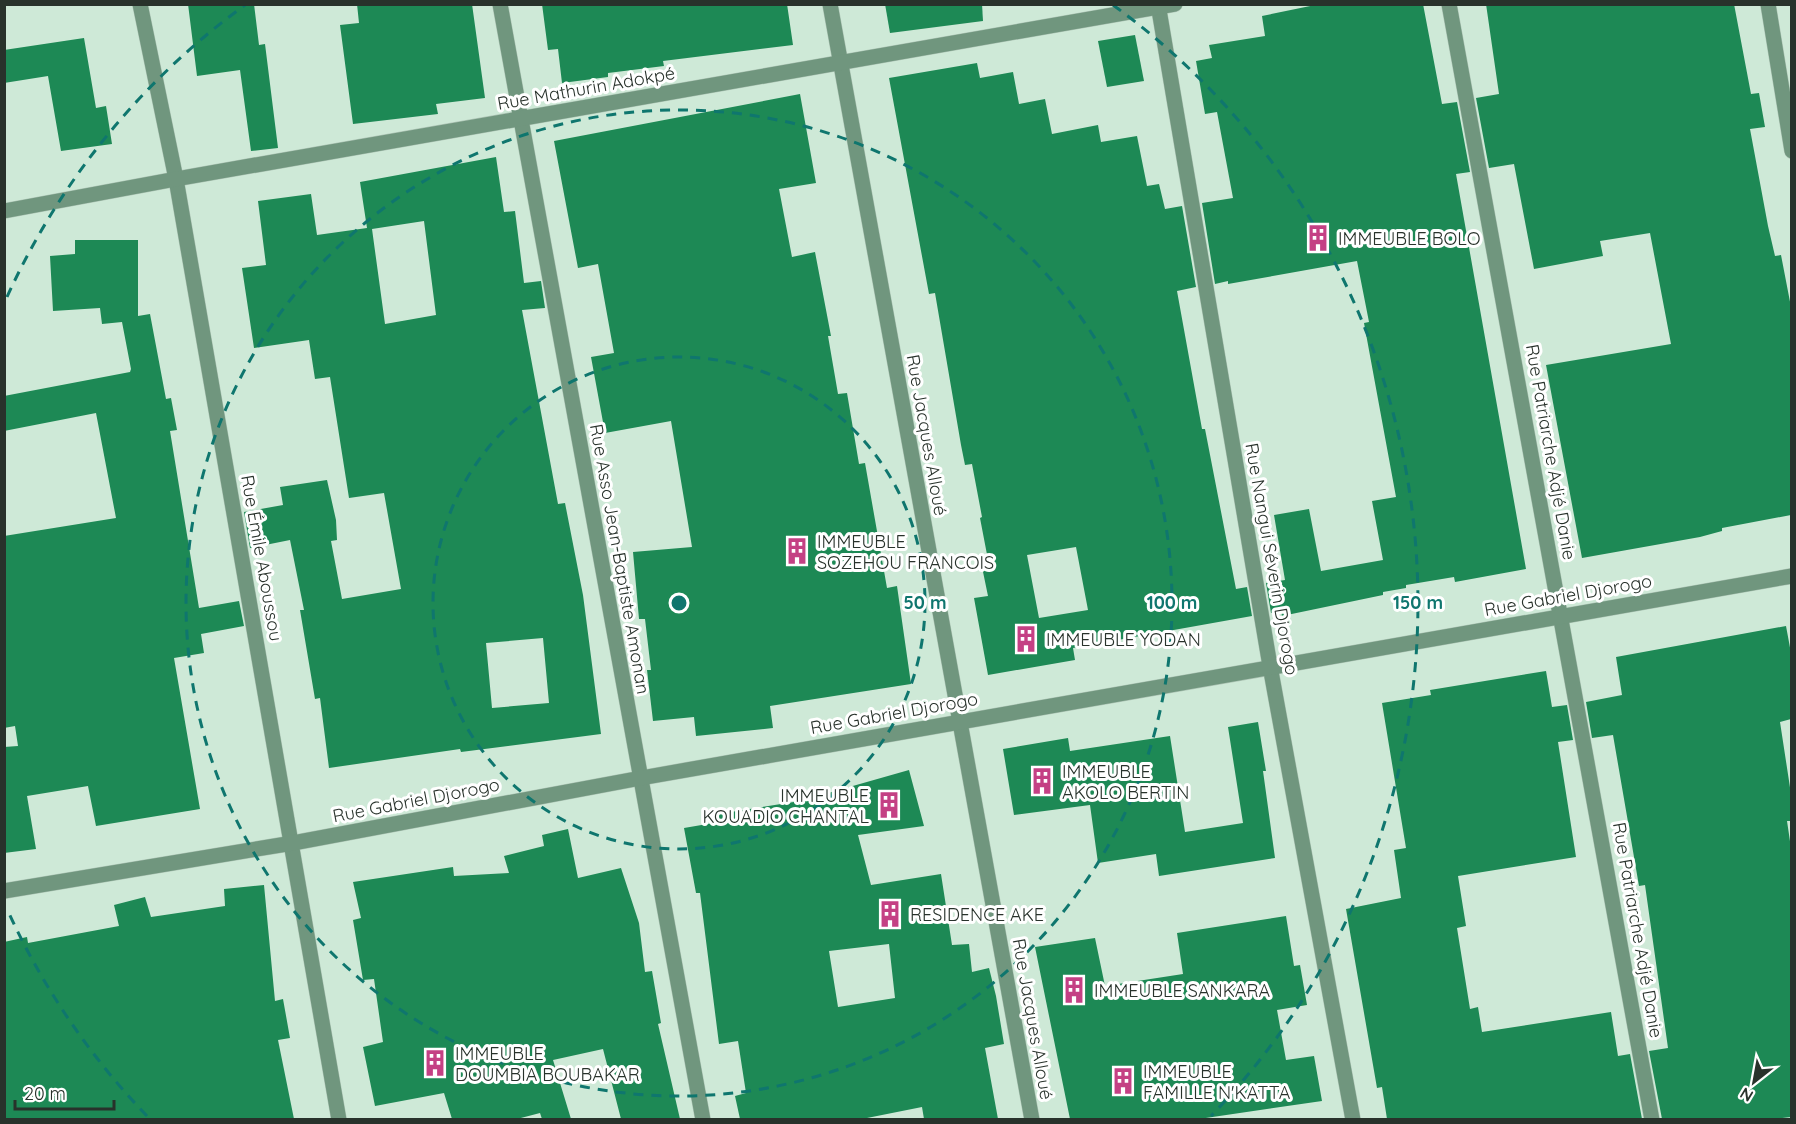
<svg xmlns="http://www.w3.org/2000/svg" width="1796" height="1124" viewBox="0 0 1796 1124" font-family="Quicksand,sans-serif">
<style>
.building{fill:#1d8955;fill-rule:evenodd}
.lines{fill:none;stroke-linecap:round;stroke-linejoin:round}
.minor-casing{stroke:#adc4b5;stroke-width:16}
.minor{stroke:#70967e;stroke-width:15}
.ring{fill:none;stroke:#0f766e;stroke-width:3;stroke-dasharray:10 8}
.labels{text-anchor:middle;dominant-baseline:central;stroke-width:6;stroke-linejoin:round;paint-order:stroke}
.street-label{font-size:18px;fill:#28322b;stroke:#fff}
.poi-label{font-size:18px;fill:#28322b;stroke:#fff;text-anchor:start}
.centre{fill:#0f766e;stroke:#fff;stroke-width:3}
.ring-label{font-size:18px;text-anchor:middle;font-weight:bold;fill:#0f766e;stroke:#fff;stroke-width:6;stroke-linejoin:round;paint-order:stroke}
</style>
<rect width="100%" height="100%" fill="#cee9d7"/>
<g class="building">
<path d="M188,4h66l5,41 6,-1 13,104 -27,3 -11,-81 -43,6z"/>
<path d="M357,4h115l13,94 -49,6 2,10 -85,10 -13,-99 19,-2z"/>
<path d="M542,4h245l6,41 -130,16 1,5 -56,7v4l-46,6 -4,-34 -10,1z"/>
<path d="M885,4h97l1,17 -93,12z"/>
<path d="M1320,4h103l19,100 15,-2 13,70 -14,2 70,395 -71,13 -1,-5 -48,8v3l-23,4v3l-101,21 -1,-5 -10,2 -5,-30 19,-3 -11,-65 35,-6 12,62 62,-11 -11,-59 24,-4 -32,-174 5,-1 -12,-61 -129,23v-3l-13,3 -13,-81 31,-5 -16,-86 -12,2 -9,-53 16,-3 -3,-13 56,-9 -3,-20z"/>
<path d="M1486,4h248l17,90 8,-1 6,34 -15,2 18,97 7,30 6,-1 10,52v208l-69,13v3l-22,6 -118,21 -36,-193 125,-21 -21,-111 -50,8 3,15 -69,13 -20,-105 -25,4 -13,-70 23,-4z"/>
<path d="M1135,35l9,46 -37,6 -9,-46z"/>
<path d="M84,38l12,70 10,-2 6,38 -51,7 -13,-75 -44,7v-33z"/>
<path d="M977,63l3,15 33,-6 6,32 26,-5 7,35 46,-9 3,17 36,-6 10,50 12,-2 6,25 17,-3 14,81 -19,4 25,138h3l31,160 11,-2 5,29 -179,32 2,12 -87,15 -14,-77 14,-2 -6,-29 7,-2 -9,-47 2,-1 -10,-53 -7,1 -4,-20 -26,-152 -6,1 -40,-216zM1076,547l12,63 -49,8 -12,-63z"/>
<path d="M800,94l16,89 -37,6 13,68 23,-5 16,84h-3l10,58 9,-1 12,71 6,-1 22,125 10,-2 14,98 -141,22 3,22 -77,8 -2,-19 -41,4 -6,-51h4l-6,-51h-6l-6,-67 59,-5 -21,-126 -66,12 -14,-76 23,-4 -16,-89 -20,4 -24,-127z"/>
<path d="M496,157l8,55 11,-1 9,72 17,-2 4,27 -23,2 36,194 7,-1 18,92 18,139 -140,18 -1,-3 -131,19 -9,-70 -5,1 -15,-89h4l-14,-70 -40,8 -6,-36 39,-7 -3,-18 47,-7 9,40 1,20 -6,1 11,58 59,-10 -17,-96 -35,5 -19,-121 -15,2 -6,-39 -55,8 -12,-80 24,-3 -8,-64 53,-7 6,41 50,-7 -7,-46zM424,221l12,94 -51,9 -13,-95zM543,638l6,65 -57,5 -6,-65z"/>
<path d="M75,240h63v76l12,-2 16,85 5,-1 6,32 -7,1 29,177 40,-7 5,25 -43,8 3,19 -30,5 26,151 -104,17 -8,-40 -61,10 9,53 -32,4v-106l14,-1 -3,-20 -11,2v-192l112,-18 -20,-105 -92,18v-35l126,-24 1,-3 -9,-47 -20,2 -2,-16 -47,3 -3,-55 25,-2z"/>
<path d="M1786,626l5,27v66l-11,3 11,72v27h-4l4,27v269l-18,2h-111l-13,-68 19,-3 -23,-163 -6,1 -26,-151 -21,3 -6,-36 36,-7 -6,-38z"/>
<path d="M1546,671l6,36 15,-2 6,35 -15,2 18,115 -118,19 8,50 -9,2 13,81 8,-2 4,25 129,-20 7,44 12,-2 12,65h-255l-5,-32 -5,1 -31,-179 55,-11 -7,-48 12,-2 -24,-145 49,-8 -1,-5z"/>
<path d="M1258,722l8,49h-3l12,87 -116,18 -3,-22 -58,9 -8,-58 -76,10 -11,-66 65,-11 2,13 100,-15 15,96 58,-9 -15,-96z"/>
<path d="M909,770l15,56 -66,9 13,50 70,-11 11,71 17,-1 3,28 17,-4 7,28 8,48 -19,4 13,71h-74l-2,-12 -60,12h-122l-5,-23 11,-3 -8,-52 -19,3 -19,-151h-4l-12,-65 35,-6 -1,-8 82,-13zM889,944l6,54 -57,9 -9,-56z"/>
<path d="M568,829l10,49 43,-10 18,55 6,49 7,-1 9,52 -3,1 22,95h-59l-18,-70 -50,11 18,59h-29l-2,-6 -23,6h-65l-8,-26 -69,13 -12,-59 20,-5 -9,-63 -11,1 -10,-60 8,-2 -8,-36 100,-15 1,9 55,-3 -5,-17 40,-10 -2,-11z"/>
<path d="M264,885l11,116 8,-2 7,39 -12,2 16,79h-290v-177l23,-5 1,6 91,-17 -5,-21 31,-8 6,20 74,-11 -1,-17z"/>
<path d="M1286,916l8,50 6,-1 7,40 -30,5 9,50 28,-4 8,45 -123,18h-129l-35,-172 60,-9 10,48 78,-12 -6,-41z"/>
</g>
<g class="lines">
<defs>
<g id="minor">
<path d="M140,4l36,175 163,941"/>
<path d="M500,4l203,1116"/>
<path d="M830,4l202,1116"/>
<path d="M1158,4l112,662 83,454"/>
<path d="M1449,4l203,1116"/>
<path d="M1768,4l24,147"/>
<path d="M4,211l172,-32 999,-175"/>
<path d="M4,891l289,-48 348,-65 1151,-202"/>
</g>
</defs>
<use href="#minor" class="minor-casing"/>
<use href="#minor" class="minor"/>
</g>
<g class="ring">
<circle cx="679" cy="603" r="246"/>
<circle cx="679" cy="603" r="493"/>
<path d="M147 1116A739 739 0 0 1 7 909M7 297A739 739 0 0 1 245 5M1113 5A739 739 0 0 1 1211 1116"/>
</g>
<defs>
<symbol id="building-bare" viewBox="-9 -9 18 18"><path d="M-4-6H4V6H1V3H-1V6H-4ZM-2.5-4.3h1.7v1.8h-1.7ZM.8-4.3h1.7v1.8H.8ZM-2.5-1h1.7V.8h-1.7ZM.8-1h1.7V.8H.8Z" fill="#c44084" stroke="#fff" stroke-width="2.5" paint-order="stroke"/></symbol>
</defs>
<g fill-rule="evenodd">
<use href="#building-bare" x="1299" y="219" width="38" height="38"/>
<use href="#building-bare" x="778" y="532" width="38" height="38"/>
<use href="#building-bare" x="1007" y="620" width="38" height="38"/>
<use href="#building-bare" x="1023" y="762" width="38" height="38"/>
<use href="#building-bare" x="870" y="786" width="38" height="38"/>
<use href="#building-bare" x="871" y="895" width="38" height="38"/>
<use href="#building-bare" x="1055" y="971" width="38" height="38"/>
<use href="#building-bare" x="416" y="1044" width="38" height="38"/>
<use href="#building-bare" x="1104" y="1062" width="38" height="38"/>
</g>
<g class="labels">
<g class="street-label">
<text transform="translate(586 88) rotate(-10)">Rue Mathurin Adokpé</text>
<text transform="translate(927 435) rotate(80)">Rue Jacques Alloué</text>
<text transform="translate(1551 452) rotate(80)">Rue Patriarche Adjé Danie</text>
<text transform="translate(262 558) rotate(80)">Rue Émile Aboussou</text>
<text transform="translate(620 559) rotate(80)">Rue Asso Jean-Baptiste Amonan</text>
<text transform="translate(1272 559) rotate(80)">Rue Nangui Séverin Djorogo</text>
<text transform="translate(1568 595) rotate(-10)">Rue Gabriel Djorogo</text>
<text transform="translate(894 713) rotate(-10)">Rue Gabriel Djorogo</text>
<text transform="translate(416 800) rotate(-11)">Rue Gabriel Djorogo</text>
<text transform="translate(1638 930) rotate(80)">Rue Patriarche Adjé Danie</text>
<text transform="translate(1033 1019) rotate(80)">Rue Jacques Alloué</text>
</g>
<g class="poi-label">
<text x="1338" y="238">IMMEUBLE BOLO</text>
<text x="817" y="541">IMMEUBLE<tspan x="817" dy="21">SOZEHOU FRANCOIS</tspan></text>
<text x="1046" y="639">IMMEUBLE YODAN</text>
<text x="1062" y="771">IMMEUBLE<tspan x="1062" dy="21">AKOLO BERTIN</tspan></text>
<text x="869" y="795" text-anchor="end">IMMEUBLE<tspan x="869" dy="21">KOUADIO CHANTAL</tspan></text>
<text x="910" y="914">RESIDENCE AKE</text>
<text x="1094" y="990">IMMEUBLE SANKARA</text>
<text x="455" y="1053">IMMEUBLE<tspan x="455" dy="21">DOUMBIA BOUBAKAR</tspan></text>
<text x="1143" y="1071">IMMEUBLE<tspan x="1143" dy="21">FAMILLE N'KATTA</tspan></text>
</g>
</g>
<circle cx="679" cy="603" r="9" class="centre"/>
<g class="ring-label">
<text x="925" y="609">50 m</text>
<text x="1172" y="609">100 m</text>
<text x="1418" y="609">150 m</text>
</g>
<rect width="1796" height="1124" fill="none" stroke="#28322b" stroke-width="12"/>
<g transform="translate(1754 1082) rotate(211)" stroke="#ffffff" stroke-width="4.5" paint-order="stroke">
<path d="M0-4.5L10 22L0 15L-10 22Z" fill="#28322b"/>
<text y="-9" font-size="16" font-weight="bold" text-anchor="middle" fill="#28322b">N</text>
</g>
<path d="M15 1100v9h99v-9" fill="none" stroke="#28322b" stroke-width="3"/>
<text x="24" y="1100" font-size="18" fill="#28322b" stroke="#ffffff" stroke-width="4.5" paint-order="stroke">20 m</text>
</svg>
